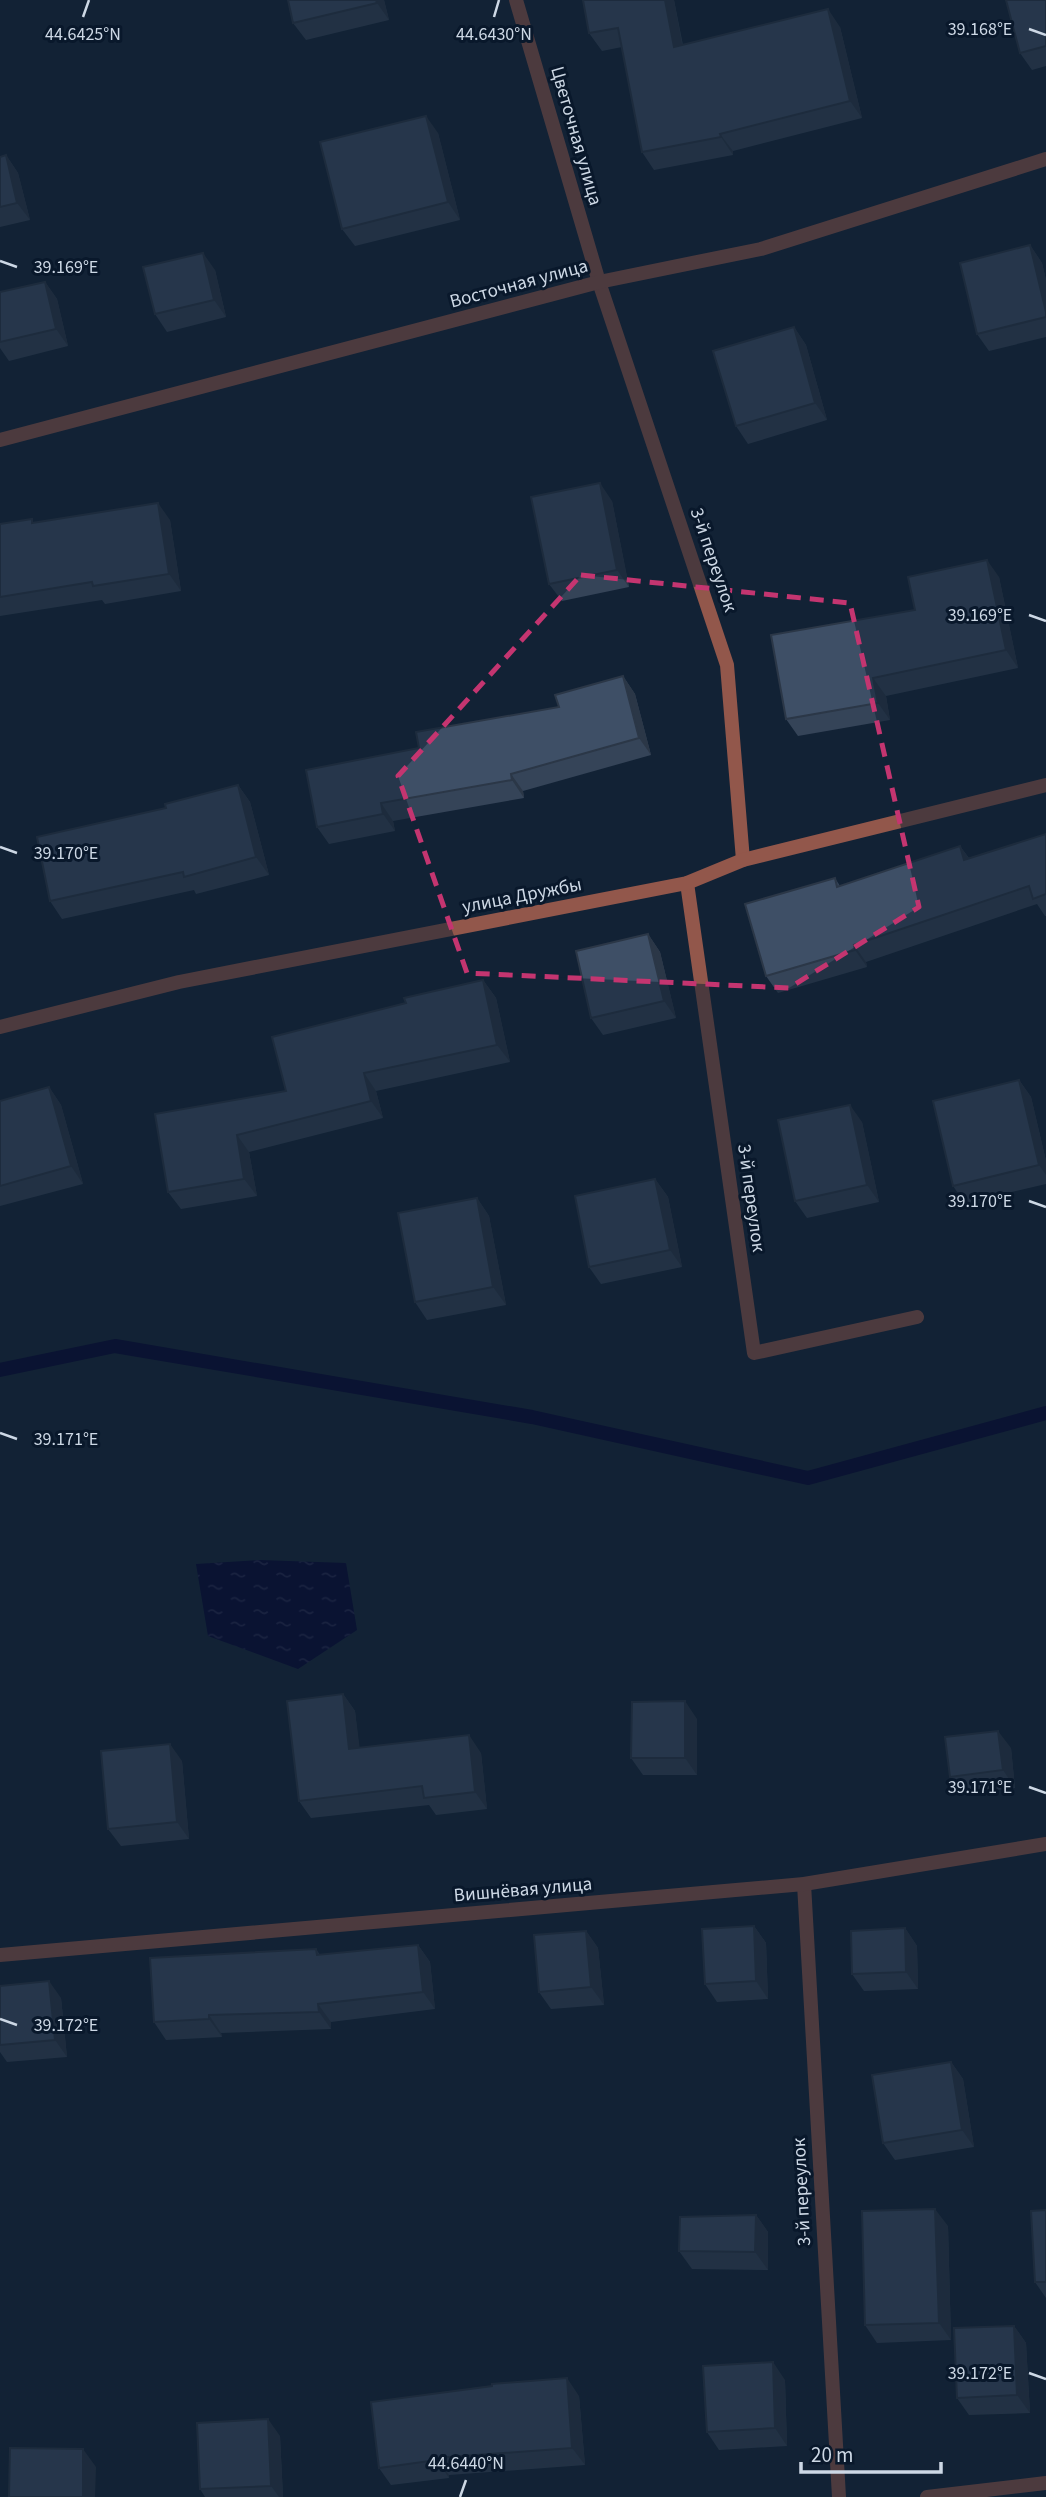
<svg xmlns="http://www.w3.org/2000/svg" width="1046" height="2497" viewBox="0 0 1046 2497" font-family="'Source Sans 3',sans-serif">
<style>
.water{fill:url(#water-ripples)}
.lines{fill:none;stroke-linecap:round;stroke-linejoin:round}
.stream{stroke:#000030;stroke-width:14}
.minor{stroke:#92574b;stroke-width:14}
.wall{fill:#354458}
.shaded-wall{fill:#2b3747}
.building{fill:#3e4f66;stroke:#2b3747;stroke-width:2}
.marked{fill:none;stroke:#c43570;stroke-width:5;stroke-dasharray:14 9;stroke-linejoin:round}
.ticks{fill:none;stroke:#cdd8e5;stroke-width:2.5}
.labels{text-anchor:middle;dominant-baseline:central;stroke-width:6;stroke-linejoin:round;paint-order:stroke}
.street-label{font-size:19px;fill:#cdd8e5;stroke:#09182b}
.ticks-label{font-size:18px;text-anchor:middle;fill:#cdd8e5;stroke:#09182b;stroke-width:6;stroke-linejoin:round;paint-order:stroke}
</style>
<defs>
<pattern id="water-ripples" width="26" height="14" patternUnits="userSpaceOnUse" patternTransform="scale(1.75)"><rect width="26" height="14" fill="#000030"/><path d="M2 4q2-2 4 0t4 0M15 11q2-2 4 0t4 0" fill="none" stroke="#24244e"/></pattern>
</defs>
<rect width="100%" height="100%" fill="#122235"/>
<path class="water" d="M259,1560l87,3 11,67 -59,39 -90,-33 -12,-72z"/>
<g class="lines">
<path class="stream" d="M0,1370l115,-24 417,71 276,61 238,-65"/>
<g class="minor">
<path d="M516,0l83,282 128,383 16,195"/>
<path d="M0,440l599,-158 162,-33 285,-90"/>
<path d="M687,883l67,470 163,-36"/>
<path d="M0,1027l179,-45 508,-99 56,-23 303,-75"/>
<path d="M804,1884l35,613"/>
<path d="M0,1955l804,-71 242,-40"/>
<path d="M927,2497l119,-14"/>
</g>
</g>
<g class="wall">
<path d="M288,0h96l5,20 -83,20 -13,-17z"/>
<path d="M583,0h91l9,45 157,-18 22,91 -129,33v4l-79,15 -12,-18 -20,-105 -20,4 -13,-18z"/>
<path d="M1046,0v66l-14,4 -12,-17z"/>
<path d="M438,133l22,87 -105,26 -13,-17z"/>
<path d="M6,155l12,18 12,47 -30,7v-70z"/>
<path d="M1030,245l12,18 4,17v57l-57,14 -12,-17z"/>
<path d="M215,270l11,47 -59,15 -12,-18z"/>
<path d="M45,282l12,17 11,47 -59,15 -9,-13v-56z"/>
<path d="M794,327l12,18 21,75 -79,24 -12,-18z"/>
<path d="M612,501l17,86 -67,14 -13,-17z"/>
<path d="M170,520l11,71 -76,13 -3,-4 -102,16v-92z"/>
<path d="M999,577l19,91 -132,28 4,24 -92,16 -12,-17 129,-109z"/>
<path d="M623,676l12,18 16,61 -128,36 1,7 -131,23 2,10 -66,13 -12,-17 102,-79 140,-41z"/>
<path d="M238,785l12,17 19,73 -73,19 -2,-4 -132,29 -12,-18 116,-93z"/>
<path d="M1046,834v82h-1l-8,-12 -171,58 1,5 -89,26 -12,-17 69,-98 5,8 120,-40 9,12z"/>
<path d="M648,934l12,18 16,66 -73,17 -12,-17z"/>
<path d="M483,980l13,18 14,64 -134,29 7,27 -134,34 8,44 -76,13 -13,-17 118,-101 120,-88z"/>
<path d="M1019,1080l12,17 15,64v23l-81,19 -12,-17z"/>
<path d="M49,1087l12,18 22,79 -83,22v-105z"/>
<path d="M862,1122l17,80 -72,16 -12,-17z"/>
<path d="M655,1179l13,18 14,70 -81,17 -12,-17z"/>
<path d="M477,1198l12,18 17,89 -79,15 -12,-18z"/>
<path d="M343,1694l12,17 4,37 122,5 6,56 -51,6 -7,-10 -118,13 -12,-17z"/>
<path d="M697,1719v56h-54l-12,-17z"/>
<path d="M1011,1748l4,40 -53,6 -12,-17z"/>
<path d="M182,1761l7,78 -68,7 -13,-17z"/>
<path d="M754,1926l12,17 2,56 -51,3 -12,-18z"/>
<path d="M905,1928l12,18 1,43 -54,2 -12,-17z"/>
<path d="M586,1931l12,17 6,57 -53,4 -12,-17z"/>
<path d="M418,1945l12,17 5,47 -104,13v7l-110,4 1,4 -56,3 -12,-18 162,-73 4,6z"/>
<path d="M0,1986l61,12 6,59 -60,5 -7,-10z"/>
<path d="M951,2062l12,17 11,68 -79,13 -12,-17z"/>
<path d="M1046,2210v88l-11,-16z"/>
<path d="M756,2215l12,17v38l-76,-1 -13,-18z"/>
<path d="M948,2226l3,114 -74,3 -12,-18z"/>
<path d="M1014,2326l12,17 4,70 -61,2 -12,-17z"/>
<path d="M785,2380l2,66 -68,4 -12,-18z"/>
<path d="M579,2396l6,69 -136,10v3l-58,7 -12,-17z"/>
<path d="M280,2436l3,61h-78l-5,-8z"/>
</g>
<g class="shaded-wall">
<path d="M376,0h8l5,20 -12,-17z"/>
<path d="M665,0h9l12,65 -12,-18z"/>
<path d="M828,9l12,18 22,91 -12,-17z"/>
<path d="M426,116l12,17 22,87 -12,-18z"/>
<path d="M720,134l13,17v4l-12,-18z"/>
<path d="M6,155l12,18 12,47 -13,-17z"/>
<path d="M1030,245l12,18 4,17v32z"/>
<path d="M203,253l12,17 11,47 -12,-17z"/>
<path d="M45,282l12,17 11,47 -12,-17z"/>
<path d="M794,327l12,18 21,75 -12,-17z"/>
<path d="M600,483l12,18 17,86 -12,-17z"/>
<path d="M158,503l12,17 11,71 -12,-17z"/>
<path d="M987,560l12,17 19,91 -12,-18z"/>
<path d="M623,676l12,18 16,61 -12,-17z"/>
<path d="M873,678l13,18 4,24 -12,-17z"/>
<path d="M511,774l12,17 1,7 -12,-18z"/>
<path d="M238,785l12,17 19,73 -13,-18z"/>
<path d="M381,803l12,18 2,10 -12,-17z"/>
<path d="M960,846l12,17 -8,-3z"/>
<path d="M648,934l12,18 16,66 -12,-17z"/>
<path d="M854,945l12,17 1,5 -12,-17z"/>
<path d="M483,980l13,18 14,64 -13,-17z"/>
<path d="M364,1073l12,18 7,27 -12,-17z"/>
<path d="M1019,1080l12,17 15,64v14l-7,-10z"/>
<path d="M49,1087l12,18 22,79 -12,-18z"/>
<path d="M850,1105l12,17 17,80 -12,-17z"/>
<path d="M237,1135l12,17 8,44 -13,-17z"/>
<path d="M655,1179l13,18 14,70 -12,-17z"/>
<path d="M477,1198l12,18 17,89 -13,-18z"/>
<path d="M343,1694l12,17 7,55 -13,-17z"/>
<path d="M685,1701l12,18v56l-12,-17z"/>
<path d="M998,1731l13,17 4,40 -12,-18z"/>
<path d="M469,1735l12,18 6,56 -12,-17z"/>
<path d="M170,1744l12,17 7,78 -12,-17z"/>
<path d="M754,1926l12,17 2,56 -12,-18z"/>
<path d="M905,1928l12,18 1,43 -12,-17z"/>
<path d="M586,1931l12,17 6,57 -13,-18z"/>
<path d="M418,1945l12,17 5,47 -12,-17z"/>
<path d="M49,1981l12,17 6,59 -12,-17z"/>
<path d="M318,2004l13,18v7l-12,-17z"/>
<path d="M209,2015l12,18 1,4 -13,-18z"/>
<path d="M951,2062l12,17 11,68 -12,-17z"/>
<path d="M935,2209l13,17 3,114 -12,-17z"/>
<path d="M756,2215l12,17v38l-13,-18z"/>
<path d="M1014,2326l12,17 4,70 -13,-18z"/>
<path d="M773,2362l12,18 2,66 -12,-18z"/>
<path d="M567,2378l12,18 6,69 -13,-17z"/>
<path d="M268,2419l12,17 3,61h-4l-8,-11z"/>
<path d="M83,2449l13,18 -1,30h-12z"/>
<path d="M436,2458l13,17v3l-12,-18z"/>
</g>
<g class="building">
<path d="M288,0h88l1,3 -84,20z"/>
<path d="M583,0h82l9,47 154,-38 22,92 -130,33 1,3 -79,15 -24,-124 -29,5z"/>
<path d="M1006,0h40v46l-26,7z"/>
<path d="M426,116l22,86 -106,27 -22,-87z"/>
<path d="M6,155l11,48 -17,4v-50z"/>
<path d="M1030,245l16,67v5l-69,17 -17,-71z"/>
<path d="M203,253l11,47 -59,14 -12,-47z"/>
<path d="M45,282l11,47 -56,13v-50z"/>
<path d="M794,327l21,76 -79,23 -23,-75z"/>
<path d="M600,483l17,87 -68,14 -18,-87z"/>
<path d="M158,503l11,71 -76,12 -1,-4 -92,15v-73l32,-5v4z"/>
<path d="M987,560l19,90 -133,28 5,25 -92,16 -15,-84 144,-25 -7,-33z"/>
<path d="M623,676l16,62 -128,36 1,6 -131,23 2,11 -66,13 -11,-57 113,-22 -3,-16 143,-25 -4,-12z"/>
<path d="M238,785l18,72 -72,20 -1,-5 -133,29 -13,-64 129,-29 -1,-4z"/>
<path d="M1046,834v60l-13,5 -4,-13 -175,59 1,5 -89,26 -21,-72 90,-26 2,9 123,-41 4,14z"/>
<path d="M648,934l16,67 -73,17 -15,-67z"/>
<path d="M483,980l14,65 -133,28 7,28 -134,34 7,44 -76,13 -13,-78 131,-23 -14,-54 134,-34 -2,-5z"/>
<path d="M1019,1080l20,85 -86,21 -20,-85z"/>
<path d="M49,1087l22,79 -71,20v-85z"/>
<path d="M850,1105l17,80 -72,16 -17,-81z"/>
<path d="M655,1179l15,71 -81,17 -14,-71z"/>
<path d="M477,1198l16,89 -78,15 -17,-89z"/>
<path d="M343,1694l6,55 120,-14 6,57 -51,6 -2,-12 -123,15 -12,-100z"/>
<path d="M685,1701v57h-54l1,-56z"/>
<path d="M998,1731l5,39 -53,7 -5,-40z"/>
<path d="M170,1744l7,78 -69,7 -7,-78z"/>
<path d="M754,1926l2,55 -51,3 -3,-55z"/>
<path d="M905,1928l1,44 -54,2 -1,-43z"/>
<path d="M586,1931l5,56 -52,5 -5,-57z"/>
<path d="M418,1945l5,47 -105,12 1,8 -110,3v4l-55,3 -4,-64 166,-9 1,6z"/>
<path d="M49,1981l6,59 -55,5v-59z"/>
<path d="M951,2062l11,68 -79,13 -11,-68z"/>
<path d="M935,2209l4,114 -74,2 -3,-114z"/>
<path d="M1046,2210v72h-11l-4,-71z"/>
<path d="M756,2215l-1,37 -76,-1 1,-34z"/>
<path d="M1014,2326l3,69 -60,3 -3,-70z"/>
<path d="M773,2362l2,66 -68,4 -4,-66z"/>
<path d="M567,2378l5,70 -136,10 1,2 -58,8 -8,-66 121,-16v-2z"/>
<path d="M268,2419l3,67 -71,3 -3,-66z"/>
<path d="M10,2448l73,1v48h-74z"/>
</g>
<path d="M0 0H1046V2497H0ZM581,575l269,28 69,304 -130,81 -322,-15 -69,-197z" fill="#122235" fill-opacity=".55" fill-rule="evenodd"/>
<path class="marked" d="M581,575l269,28 69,304 -130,81 -322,-15 -69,-197z"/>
<path class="ticks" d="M83,17l6,-17M494,17l5,-17M1029,29l17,6M0,261l17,6M1029,615l17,6M0,847l17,6M1029,1201l17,6M0,1433l17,6M1029,1787l17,6M0,2019l17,6M1029,2373l17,6M460,2497l6,-17"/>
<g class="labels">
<g class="street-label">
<text transform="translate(576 136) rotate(74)">Цветочная улица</text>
<text transform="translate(519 284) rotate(-15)">Восточная улица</text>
<text transform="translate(713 560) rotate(71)">3-й переулок</text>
<text transform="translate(522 896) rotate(-11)">улица Дружбы</text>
<text transform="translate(751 1198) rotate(82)">3-й переулок</text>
<text transform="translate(523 1890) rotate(-5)">Вишнёвая улица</text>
<text transform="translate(802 2192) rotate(-93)">3-й переулок</text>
</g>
</g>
<g class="ticks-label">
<text x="980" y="35">39.168°E</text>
<text x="83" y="40">44.6425°N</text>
<text x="494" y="40">44.6430°N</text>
<text x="66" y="273">39.169°E</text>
<text x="980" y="621">39.169°E</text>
<text x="66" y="859">39.170°E</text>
<text x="980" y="1207">39.170°E</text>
<text x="66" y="1445">39.171°E</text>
<text x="980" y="1793">39.171°E</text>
<text x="66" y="2031">39.172°E</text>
<text x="980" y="2379">39.172°E</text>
<text x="466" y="2469">44.6440°N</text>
</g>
<path d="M801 2462v10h140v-10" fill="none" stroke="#cdd8e5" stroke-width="3.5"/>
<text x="811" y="2462" font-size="21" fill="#cdd8e5" stroke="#09182b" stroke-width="5" paint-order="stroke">20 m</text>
</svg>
